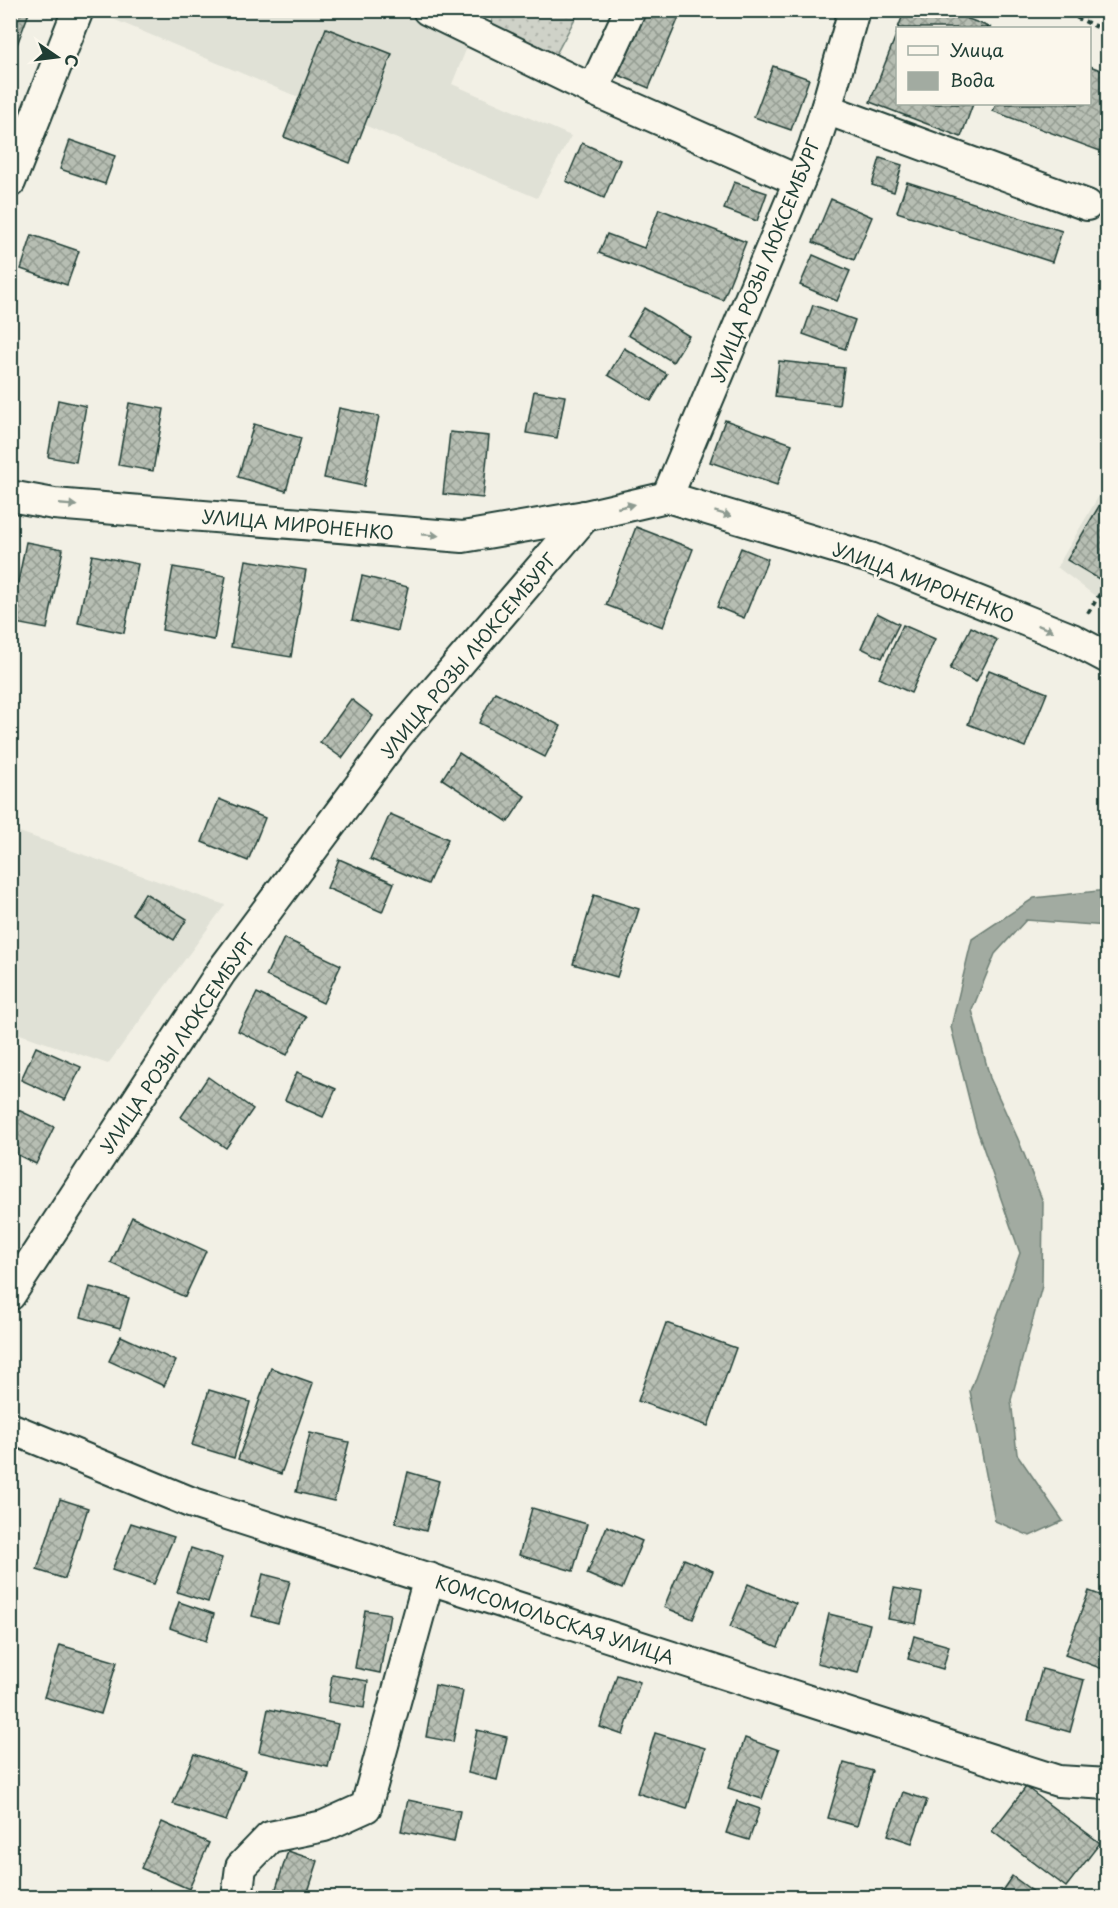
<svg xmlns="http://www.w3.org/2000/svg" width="1118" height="1908" viewBox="0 0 1118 1908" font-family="'Playpen Sans',sans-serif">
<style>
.built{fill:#e0e1d6}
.grass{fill:url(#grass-dots);stroke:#77887e;stroke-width:1.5}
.water{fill:#a2aba1;stroke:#6e7f75;stroke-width:1.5}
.building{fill:url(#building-cross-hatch);stroke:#1f3d34;stroke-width:1.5}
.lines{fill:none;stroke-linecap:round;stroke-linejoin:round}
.minor-casing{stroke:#1f3d34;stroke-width:34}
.path{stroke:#1f3d34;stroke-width:4;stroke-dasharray:4.5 4.5;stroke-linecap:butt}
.minor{stroke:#fbf7ec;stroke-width:30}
.oneway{fill:#8d9a90}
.labels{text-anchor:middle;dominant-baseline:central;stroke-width:6;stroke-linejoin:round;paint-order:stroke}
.street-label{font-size:18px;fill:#1f3d34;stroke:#fbf7ec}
</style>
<defs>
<pattern id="grass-dots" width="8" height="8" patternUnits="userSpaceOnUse" patternTransform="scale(1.5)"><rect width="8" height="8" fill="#cfd2c8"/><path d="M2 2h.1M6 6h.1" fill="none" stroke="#b1b5ac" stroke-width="1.8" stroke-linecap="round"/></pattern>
<pattern id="building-cross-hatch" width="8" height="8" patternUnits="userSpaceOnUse" patternTransform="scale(1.5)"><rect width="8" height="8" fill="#b7beb3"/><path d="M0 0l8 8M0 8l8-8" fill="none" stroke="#949c92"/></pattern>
</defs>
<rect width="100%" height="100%" fill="#f2f0e5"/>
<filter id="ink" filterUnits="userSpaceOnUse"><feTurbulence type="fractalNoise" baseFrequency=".0167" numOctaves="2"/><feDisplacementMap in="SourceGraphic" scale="12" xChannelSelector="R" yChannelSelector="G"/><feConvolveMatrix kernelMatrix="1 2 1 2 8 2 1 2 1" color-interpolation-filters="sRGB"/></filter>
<g filter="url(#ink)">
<g class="built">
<path d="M94,11h309l67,29 -18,44 119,52 -34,62z"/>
<path d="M1107,482v123l-50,-38z"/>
<path d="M11,829l214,76 -117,159 -97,-33z"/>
</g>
<path class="grass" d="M481,11h98l-23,43 -68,-22 6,-18z"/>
<path class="water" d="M1107,890v36l-81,-6 -31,34 -23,56 18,68 28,61 25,63 -1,84 -31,114 6,54 46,67 -33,15 -35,-15 -25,-130 50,-138 -44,-126 -25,-100 21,-88 62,-41z"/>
<g class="building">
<path d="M10,10h20l-15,40 -5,-2z"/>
<path d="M641,10h41l-33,78 -35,-15z"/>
<path d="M905,10h40l47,18h-94z"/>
<path d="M326,28l66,26 -42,109 -66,-26z"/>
<path d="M898,30v74h75l-12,33 -91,-35z"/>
<path d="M773,66l36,13 -18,51 -37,-13z"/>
<path d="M1090,66l18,7v81l-115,-43 3,-7h94z"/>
<path d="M70,140l45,16 -10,28 -45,-15z"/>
<path d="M582,143l38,17 -16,38 -38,-17z"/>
<path d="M880,158l22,7 -8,27 -22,-7z"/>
<path d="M734,182l33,11 -10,28 -33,-12z"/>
<path d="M907,182l155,49 -10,31 -155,-50z"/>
<path d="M831,199l41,18 -18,43 -41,-18z"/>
<path d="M659,209l87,33 -23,58 -124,-47 8,-19 37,14z"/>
<path d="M32,235l47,16 -12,34 -46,-16z"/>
<path d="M813,255l37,16 -13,30 -37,-16z"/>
<path d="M813,305l42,15 -10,29 -42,-15z"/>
<path d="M644,308l45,28 -16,26 -45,-27z"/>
<path d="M624,348l43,26 -16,27 -43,-26z"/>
<path d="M779,361l65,7 -5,37 -64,-8z"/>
<path d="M534,391l31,5 -8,42 -31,-5z"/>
<path d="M58,400l28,6 -10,56 -28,-5z"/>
<path d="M129,403l35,6 -11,62 -35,-6z"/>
<path d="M339,408l40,8 -15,70 -40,-8z"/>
<path d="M725,420l67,24 -15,41 -67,-23z"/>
<path d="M254,424l47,14 -15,53 -48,-14z"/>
<path d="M450,432l39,4 -6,62 -40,-4z"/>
<path d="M1108,491v73l-9,15 -32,-19z"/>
<path d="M636,527l57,22 -30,78 -57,-22z"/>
<path d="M26,542l37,7 -16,80 -37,-7z"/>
<path d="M741,548l27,11 -24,59 -27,-11z"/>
<path d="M92,555l46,9 -14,69 -46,-10z"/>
<path d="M246,560l60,10 -15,87 -60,-10z"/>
<path d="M173,567l53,9 -12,64 -52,-10z"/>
<path d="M362,576l46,11 -10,44 -46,-11z"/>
<path d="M877,613l22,11 -17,34 -21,-10z"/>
<path d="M903,625l32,14 -24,54 -32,-15z"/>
<path d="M971,627l26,13 -21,42 -26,-13z"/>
<path d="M989,670l58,23 -22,54 -57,-23z"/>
<path d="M495,692l66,34 -16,31 -66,-34z"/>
<path d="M351,699l22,17 -31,42 -22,-16z"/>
<path d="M459,753l66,43 -17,26 -66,-43z"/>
<path d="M219,799l46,19 -17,43 -46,-19z"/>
<path d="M390,814l58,25 -20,45 -58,-25z"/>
<path d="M339,859l55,24 -12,29 -55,-24z"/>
<path d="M145,893l42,26 -13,21 -42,-26z"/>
<path d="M594,895l45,14 -22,68 -44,-13z"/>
<path d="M284,938l57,27 -18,38 -57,-27z"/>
<path d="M257,993l49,24 -19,38 -49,-24z"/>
<path d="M36,1047l45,20 -16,33 -44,-20z"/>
<path d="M297,1072l39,17 -13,28 -38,-17z"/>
<path d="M208,1077l45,32 -27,39 -45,-31z"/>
<path d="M10,1106l44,21 -18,37 -26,-13z"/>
<path d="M132,1217l74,34 -21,46 -74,-34z"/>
<path d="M90,1287l39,11 -9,30 -39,-11z"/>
<path d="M666,1323l70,25 -28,78 -70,-25z"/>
<path d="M121,1336l55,25 -12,25 -55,-25z"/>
<path d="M271,1368l42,15 -32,91 -43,-15z"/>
<path d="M209,1390l41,12 -16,56 -42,-13z"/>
<path d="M310,1433l39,9 -15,59 -38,-9z"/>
<path d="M408,1472l31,9 -13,50 -31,-8z"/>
<path d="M60,1499l28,9 -23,71 -28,-9z"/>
<path d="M532,1508l55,16 -14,47 -54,-16z"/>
<path d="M131,1523l43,14 -20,47 -42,-14z"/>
<path d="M607,1526l35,15 -20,48 -35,-15z"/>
<path d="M191,1548l31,10 -14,44 -31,-10z"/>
<path d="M684,1559l29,12 -20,48 -29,-12z"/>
<path d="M263,1574l27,7 -12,42 -26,-7z"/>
<path d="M748,1584l48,20 -18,43 -48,-20z"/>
<path d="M894,1588l28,5 -6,31 -28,-5z"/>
<path d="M1089,1591l19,7v73l-43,-16z"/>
<path d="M179,1602l35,12 -8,27 -36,-13z"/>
<path d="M365,1610l25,4 -10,59 -25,-5z"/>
<path d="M829,1614l41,10 -12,49 -41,-10z"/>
<path d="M914,1636l35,10 -6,23 -35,-10z"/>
<path d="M60,1645l57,17 -16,52 -57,-17z"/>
<path d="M1042,1669l42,11 -14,52 -42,-12z"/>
<path d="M332,1675l36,6 -4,27 -36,-6z"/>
<path d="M617,1675l23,7 -17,53 -23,-8z"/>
<path d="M435,1685l28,6 -10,51 -27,-5z"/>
<path d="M268,1709l70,15 -10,43 -69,-15z"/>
<path d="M477,1730l30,7 -10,43 -29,-7z"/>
<path d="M655,1733l50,15 -18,61 -50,-16z"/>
<path d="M745,1738l34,12 -17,49 -34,-11z"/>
<path d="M194,1754l51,17 -19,50 -53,-17z"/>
<path d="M844,1763l29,8 -16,55 -29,-8z"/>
<path d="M1026,1787l74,56 -34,44 -74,-56z"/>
<path d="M903,1792l24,8 -15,43 -24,-8z"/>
<path d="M408,1800l52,11 -6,31 -53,-11z"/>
<path d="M737,1801l23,8 -11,31 -23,-7z"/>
<path d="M162,1822l47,21 -20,46 -48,-21z"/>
<path d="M288,1851l30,10 -12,37h-33z"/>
<path d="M1012,1876l30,22h-45z"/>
</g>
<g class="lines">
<defs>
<g id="minor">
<path d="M428,10l165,80 37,-80"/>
<path d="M593,90l206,91"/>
<path d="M826,109l261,96"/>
<path d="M10,182l68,-172"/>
<path d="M10,496l44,8 409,33 122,-21 82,-19 203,61 202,81 36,19"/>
<path d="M667,497l147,-351 12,-37 28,-99"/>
<path d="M10,1295l211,-323 175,-235 189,-221"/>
<path d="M10,1428l180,74 868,279 50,3"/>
<path d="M237,1898l4,-31 29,-30 54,-11 42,-19 63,-229"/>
</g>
</defs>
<use href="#minor" class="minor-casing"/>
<g class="path">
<path d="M1060,10l48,22"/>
<path d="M1088,613l20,-32"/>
</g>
<use href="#minor" class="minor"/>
</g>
<defs><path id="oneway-solid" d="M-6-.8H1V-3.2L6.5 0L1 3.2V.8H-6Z" transform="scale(1.5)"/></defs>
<g class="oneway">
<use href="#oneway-solid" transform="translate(68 505) rotate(5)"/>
<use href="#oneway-solid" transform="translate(626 506) rotate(-13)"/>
<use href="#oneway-solid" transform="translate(723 514) rotate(17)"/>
<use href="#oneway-solid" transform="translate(430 535) rotate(5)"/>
<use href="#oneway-solid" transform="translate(1045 628) rotate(22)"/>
</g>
</g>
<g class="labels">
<g class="street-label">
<text transform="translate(765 260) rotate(-68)">УЛИЦА РОЗЫ ЛЮКСЕМБУРГ</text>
<text transform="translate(298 524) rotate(5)">УЛИЦА МИРОНЕНКО</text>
<text transform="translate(924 582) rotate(21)">УЛИЦА МИРОНЕНКО</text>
<text transform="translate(468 655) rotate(-50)">УЛИЦА РОЗЫ ЛЮКСЕМБУРГ</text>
<text transform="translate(177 1043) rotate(-56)">УЛИЦА РОЗЫ ЛЮКСЕМБУРГ</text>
<text transform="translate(555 1619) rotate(18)">КОМСОМОЛЬСКАЯ УЛИЦА</text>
</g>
</g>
<rect width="1118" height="1908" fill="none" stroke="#fbf7ec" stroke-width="36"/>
<rect x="18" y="18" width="1082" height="1872" fill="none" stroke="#1f3d34" stroke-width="2" filter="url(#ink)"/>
<rect x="896" y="27" width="195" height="78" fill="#fbf7ec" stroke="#a3ada2" stroke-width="1.5"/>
<rect x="908" y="46" width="30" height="9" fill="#fbf7ec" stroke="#a3ada2" stroke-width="1.5"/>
<text x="950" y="57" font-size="18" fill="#1f3d34">Улица</text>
<rect x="908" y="72" width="30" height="18" fill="#a2aba1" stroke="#a3ada2" stroke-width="1.5"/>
<text x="950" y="87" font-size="18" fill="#1f3d34">Вода</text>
<g transform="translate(57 57) rotate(104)" stroke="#fbf7ec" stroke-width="4.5" paint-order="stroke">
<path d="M0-4.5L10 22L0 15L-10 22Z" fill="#1f3d34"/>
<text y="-9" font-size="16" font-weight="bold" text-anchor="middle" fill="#1f3d34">С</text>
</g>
</svg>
